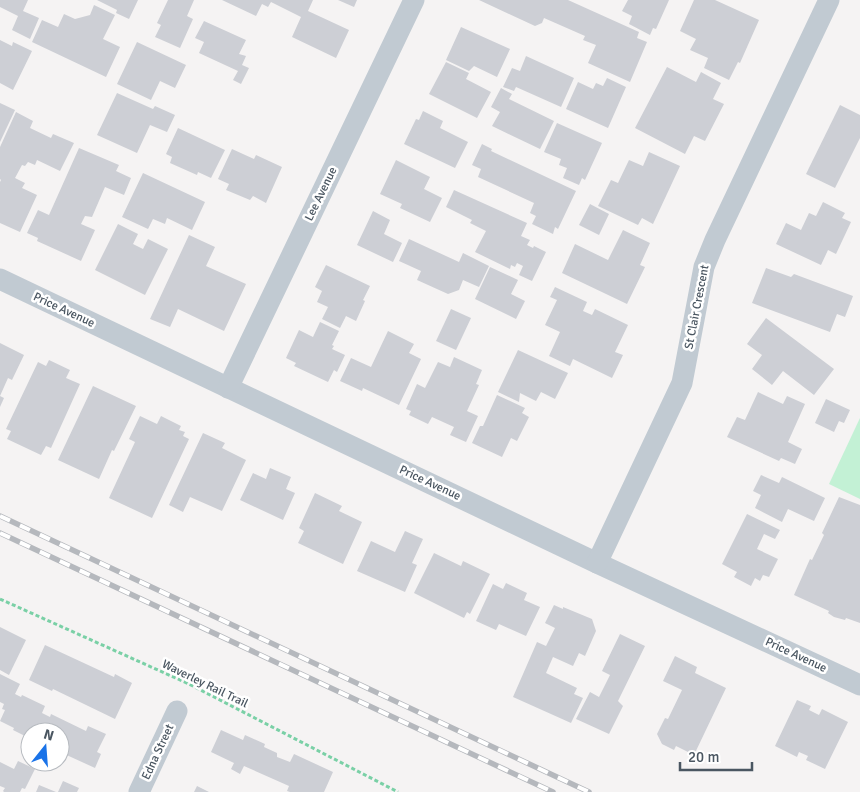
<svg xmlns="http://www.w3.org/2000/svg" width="860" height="792" viewBox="0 0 860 792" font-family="Signika,sans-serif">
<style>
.green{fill:#c3f1d5}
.building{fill:#cdcfd5}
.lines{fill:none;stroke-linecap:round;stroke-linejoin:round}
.path{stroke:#7ad0a6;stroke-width:3;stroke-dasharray:4 2.5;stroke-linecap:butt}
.minor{stroke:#c1cad2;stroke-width:21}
.rail-casing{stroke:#b5b8bd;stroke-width:5.5}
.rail{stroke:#fff;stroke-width:4;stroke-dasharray:11;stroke-linecap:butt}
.labels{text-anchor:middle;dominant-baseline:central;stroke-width:5;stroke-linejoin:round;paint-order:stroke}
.street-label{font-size:12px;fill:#4a5661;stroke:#fff}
</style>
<rect width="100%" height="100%" fill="#f5f3f3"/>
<path class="green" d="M860,418v81l-31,-15z"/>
<g class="building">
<path d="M0,0h28l-5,11 16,7 -9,21 -18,-9 6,-14 -18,-9z"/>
<path d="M97,0h41l-9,19 -13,-6 1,-3z"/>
<path d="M168,0h26l-7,16 6,3 -13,29 -25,-11 6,-12 -4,-2z"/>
<path d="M222,0h91l-5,11 41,19 -13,28 -44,-21 9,-20 -30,-15 -3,5 -6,-3 -6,12z"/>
<path d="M338,0h19l-3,7z"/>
<path d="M479,0h89l71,32 -2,6 10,4 -17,40 -42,-19 8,-18 -13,-5 2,-4 -41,-18 -2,5 -7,3z"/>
<path d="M628,0h41l-13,29 -3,-1 -3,7 -21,-11 3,-8 -10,-5z"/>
<path d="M694,0h21l44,20 -19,43 -2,-1 -9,18 -25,-12 4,-10 -18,-8 6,-11 -16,-8z"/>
<path d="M94,5l21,10 -12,24 17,8 -14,30 -74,-35 10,-22 16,7 6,-13 11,5 15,-4z"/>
<path d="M204,21l42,19 -7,14 7,2 -4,9 7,3 -8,16 -8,-4 5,-9 -39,-18 5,-11 -9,-4z"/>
<path d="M461,27l49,22 -13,28 -23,-11 -5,5 -23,-11z"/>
<path d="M0,40l12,6 1,-4 19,9 -19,39 -13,-7z"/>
<path d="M137,42l49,23 -11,23 -15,-7 -9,19 -34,-16z"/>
<path d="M526,56l48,22 -13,29 -45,-20 -2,4 -11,-4 9,-19 8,3z"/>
<path d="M446,62l23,11 -3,6 25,13 -14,26 -48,-24z"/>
<path d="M667,67l29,15 5,-10 20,11 -8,16 11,5 -19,37 -11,-5 -9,18 -50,-26z"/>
<path d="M607,78l19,9 -18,41 -42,-19 12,-27 15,7 3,-6 7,3z"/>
<path d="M501,88l11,6 -3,5 45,22 -14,28 -48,-23 8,-14 -9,-5z"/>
<path d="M117,93l36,16 2,-3 20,9 -8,17 -17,-7 -13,28 -40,-18z"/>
<path d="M0,103l15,7 -15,32z"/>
<path d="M840,105l20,10v23l-25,50 -29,-14z"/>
<path d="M423,111l20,10 -3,7 28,14 -13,26 -51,-24 12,-25 3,1z"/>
<path d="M16,112l17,9 -3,7 21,10 2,-4 21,9 -14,28 -23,-11 -2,5 -7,-3 -3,4 -3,-1 -7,13 10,5 -3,5 15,7 -17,37 -20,-9v-41l1,-2 -1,-1v-32z"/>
<path d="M557,123l45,20 -17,37 -3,-2 -3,7 -16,-7 4,-10 -8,-3 2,-6 -17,-7z"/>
<path d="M178,128l47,22 -14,28 -13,-6 -1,3 -27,-12 2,-6 -6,-3z"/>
<path d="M482,144l10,5 -1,2 85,40 -18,38 -3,-2 -2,7 -21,-10 4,-8 -6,-3 4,-10 -56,-26 3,-8 -9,-4z"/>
<path d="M79,148l40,17 -3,6 15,7 -7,17 -19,-8 -13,30 -7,-1 -4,8 14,6 -14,31 -44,-20 1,-3 -11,-5 11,-23 11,5z"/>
<path d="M232,149l22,10 2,-4 26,12 -16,36 -13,-7 -3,4 -24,-10 3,-6 -11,-5z"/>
<path d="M649,152l31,14 -27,58 -11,-6 -4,7 -40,-19 13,-26 7,3 11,-23 14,6z"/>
<path d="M396,160l34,17 -6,12 18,9 -12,24 -30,-14 2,-4 -22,-10z"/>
<path d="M143,173l62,29 -13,28 -25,-12 -2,6 -12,-5 -5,10 -26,-12z"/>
<path d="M454,190l73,33 -6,13 9,4 -3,5 6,3 1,-2 12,6 -14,29 -13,-6 4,-9 -6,-3 -2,4 -4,-2 -1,4 -35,-17 11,-21 -16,-8 2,-3 -26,-13z"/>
<path d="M823,202l22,11 -3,5 9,4 -15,32 -8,-4 -7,15 -45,-21 10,-21 15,7 8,-17 7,3z"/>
<path d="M590,204l19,10 -10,21 -20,-10z"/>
<path d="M373,211l17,9 -6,14 18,9 -9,19 -36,-17z"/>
<path d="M118,224l20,10 -5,10 10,5 5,-10 20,10 -23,46 -50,-25z"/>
<path d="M623,230l27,13 -10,22 5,2 -18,37 -65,-31 13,-29 33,16z"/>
<path d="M189,235l26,12 -9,19 40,18 -22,47 -46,-22 -8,18 -20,-8z"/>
<path d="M409,239l50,23 4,-9 26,13 -10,21 -16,-7 -4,10 -11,4 -31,-14 4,-9 -22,-10z"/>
<path d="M326,265l44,21 -7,14 2,1 -9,20 -10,-5 -6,12 -18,-9 6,-12 -11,-5 5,-11 -7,-4z"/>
<path d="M490,267l28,13 -7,14 14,7 -9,18 -41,-20z"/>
<path d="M766,268l25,9 3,-3 59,22 -8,21 -8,-3 -7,18 -78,-29z"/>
<path d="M555,287l32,15 -4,9 9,4 3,-6 33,16 -13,27 8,3 -11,23 -39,-19 -3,7 -21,-10 11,-24 -15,-7 12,-25 -7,-3z"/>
<path d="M451,309l20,9 -15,32 -20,-9z"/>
<path d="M766,318l68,51 -20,26 -31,-24 -11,14 -20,-16 10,-14 -15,-11z"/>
<path d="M320,322l19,9 -7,14 2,1 -2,3 13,6 -8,17 -3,-2 -6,12 -34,-16 2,-3 -10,-5 13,-28 14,7z"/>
<path d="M388,331l26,13 -5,9 12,6 -22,46 -36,-17 -1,3 -22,-10 11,-23 20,9z"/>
<path d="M0,343l24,12 -12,25 -4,-2 -8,18z"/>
<path d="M518,350l50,23 -13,26 -14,-7 -5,9 -16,-8 -1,9 -21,-10z"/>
<path d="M454,357l28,13 -6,14 3,1 -12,26 11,5 -12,26 -16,-7 4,-8 -22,-10 -4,7 -19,-9 2,-4 -5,-2 11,-25 8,4 13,-26 12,5z"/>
<path d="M49,360l21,10 -4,8 14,6 -29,64 -5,-2 -5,9 -34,-16 4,-8 -5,-2 32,-67 8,4z"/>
<path d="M93,386l43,20 -22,45 -2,-1 -13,29 -41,-19z"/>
<path d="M758,392l25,12 4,-8 18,8 -17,38 14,7 -7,15 -14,-6 -2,3 -52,-24 10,-20 8,3z"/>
<path d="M497,395l28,13 -3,5 7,4 -12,24 -6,-3 -9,19 -30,-14 8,-17h3z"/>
<path d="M0,396l4,2 -4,9z"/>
<path d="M826,399l24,11 -6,13 -5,-2 -5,11 -19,-9z"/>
<path d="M140,416l17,8 4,-8 20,10 -2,4 6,2 -2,4 6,3 -37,79 -43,-20 26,-56 -6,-3z"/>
<path d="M203,433l22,10 -3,5 24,12 -24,51 -32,-14 -7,15 -14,-7z"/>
<path d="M270,468l21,9 -5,12 9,4 -12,27 -43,-20 13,-27 13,6z"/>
<path d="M761,475l18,8 3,-6 43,21 -11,23 -26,-12 -6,13 -27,-14 6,-13 -8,-4z"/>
<path d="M315,493l27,13 -3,5 23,11 -19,42 -45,-21 6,-12 -5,-3z"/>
<path d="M839,497l21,8v118l-14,-5 -1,2 -11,-3 -6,-4 1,-2 -35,-16 16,-36 2,1 12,-25 -2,-2z"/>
<path d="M747,514l33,16 -5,9 -11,-5 -7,15 21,10 -9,18 -6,-2 -3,6 -5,-3 -4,8 -17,-9 3,-5 -15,-8z"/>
<path d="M405,531l18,8 -11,24 5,2 -12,27 -48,-21 14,-30 24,11z"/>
<path d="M434,553l27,13 2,-5 27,13 -20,40 -3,-2 -3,6 -50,-25z"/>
<path d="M506,583l21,10 -3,7 16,7 -14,29 -27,-12 -3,6 -20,-9 17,-37 10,5z"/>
<path d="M554,605l9,4v-2l29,12 4,12 -11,25 -6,-3 -6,13 -20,-9 -7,16 31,15 -3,6 9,4 -12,25 -58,-26 24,-55 9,4 9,-18 -10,-5z"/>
<path d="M0,627l26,13 -17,35 -9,-5z"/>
<path d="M620,634l25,12 -27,55 5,5 -14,28 -33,-15 14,-27 9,5 11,-22 -8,-4z"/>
<path d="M45,645l69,32 1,-3 17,9 -17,36 -62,-30 -1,2 -23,-11z"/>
<path d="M675,656l22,11 -2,6 31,15 -32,67 -18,-9 -2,4 -12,-6 -5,-10 8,-16 3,1 14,-29 -19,-9z"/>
<path d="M0,674l20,10 -5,10 6,3 1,-2 23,11 -3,7 8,4 1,-3 35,17 2,-5 18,8 -9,18 4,2 -6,14 -35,-16v-20h-30v4l-2,-1 -1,2 -14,-7 1,-2 -14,-7 5,-11 -3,-1 2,-5 -4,-2z"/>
<path d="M797,700l14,6 -2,4 10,5 3,-6 26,13 -23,47 -19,-9 2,-4 -9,-4 -2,5 -22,-11z"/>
<path d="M221,730l22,10 2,-5 20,9 -1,3 13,6v4l13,5 4,-8 39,18 -9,20h-34l-3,-1 2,-5 -45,-20 -4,8 -9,-5 3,-6 -23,-11z"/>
<path d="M18,761l17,8 -10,20 -3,-1 -2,4h-16l-1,-1 2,-3 -5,-2v-24l14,7z"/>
<path d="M63,781l16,7 -2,4h-19z"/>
<path d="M39,785l17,7h-20z"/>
<path d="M197,786l12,6h-15z"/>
</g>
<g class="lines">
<path class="path" d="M0,599l189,85 209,108"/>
<g class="minor">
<path d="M0,279l597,284 263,122"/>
<path d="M228,388l186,-388"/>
<path d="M597,563l85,-180 22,-116 11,-27 114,-240"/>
<path d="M139,792l38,-81"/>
</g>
<defs>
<g id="rail">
<path d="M0,516l589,276"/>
<path d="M0,533l553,259"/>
</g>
</defs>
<use href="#rail" class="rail-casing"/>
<use href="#rail" class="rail"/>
</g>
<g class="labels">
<g class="street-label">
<text transform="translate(321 194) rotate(-64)">Lee Avenue</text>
<text transform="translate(697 307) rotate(-79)">St Clair Crescent</text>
<text transform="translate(64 310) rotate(25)">Price Avenue</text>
<text transform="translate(430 483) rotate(25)">Price Avenue</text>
<text transform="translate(796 655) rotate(25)">Price Avenue</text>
<text transform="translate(205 684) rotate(26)">Waverley Rail Trail</text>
<text transform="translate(158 752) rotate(-65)">Edna Street</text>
</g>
</g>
<g transform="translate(45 747) rotate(17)"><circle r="24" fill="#ffffff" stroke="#b7bbc0"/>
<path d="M0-4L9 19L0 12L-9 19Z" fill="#1a73e8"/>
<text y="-8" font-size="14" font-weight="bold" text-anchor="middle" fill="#4a5661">N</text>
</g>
<path d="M680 762v8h72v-8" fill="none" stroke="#4a5661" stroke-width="2.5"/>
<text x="688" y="762" font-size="15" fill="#4a5661" stroke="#ffffff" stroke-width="4" paint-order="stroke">20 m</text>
</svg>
